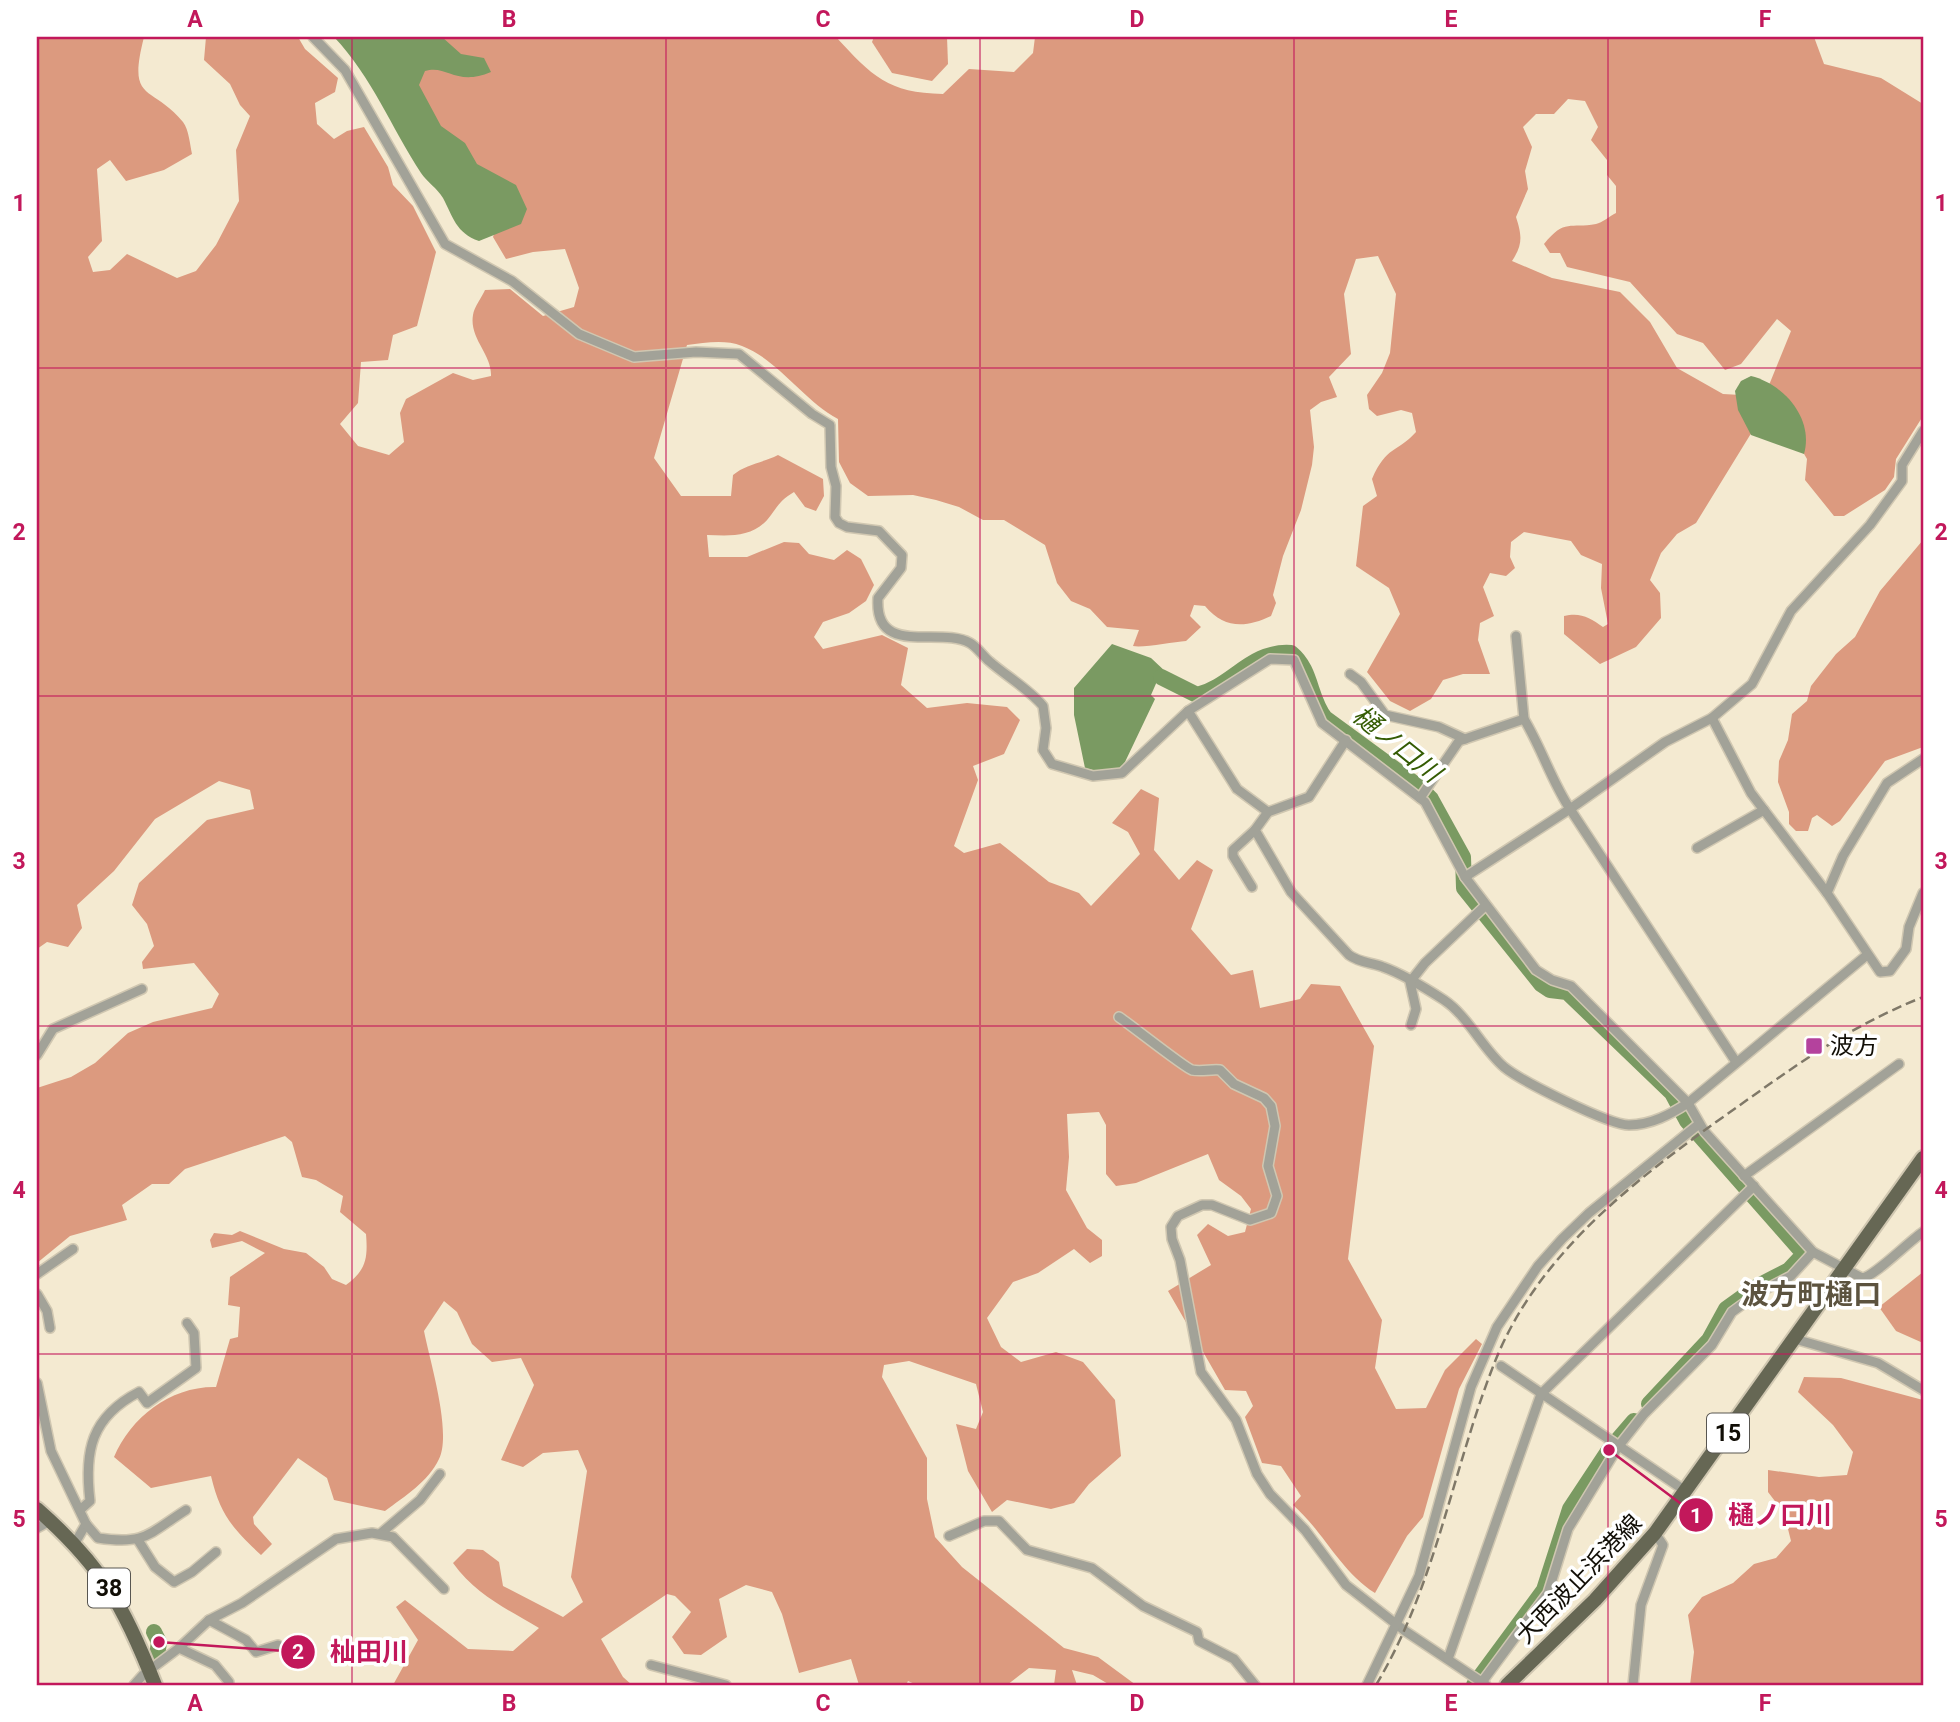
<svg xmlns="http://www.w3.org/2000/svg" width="1960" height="1722" viewBox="0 0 1960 1722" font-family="Roboto,'Noto Sans JP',sans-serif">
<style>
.forest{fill:#dc9a7f}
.water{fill:#7a9a62}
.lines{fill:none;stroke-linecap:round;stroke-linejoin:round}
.river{stroke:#7a9a62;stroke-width:16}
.street-casing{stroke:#d0c7b1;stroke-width:12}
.primary-casing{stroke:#d0c7b1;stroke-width:18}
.street{stroke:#a2a298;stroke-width:9}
.primary{stroke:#666754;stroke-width:14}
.rail{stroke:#7f7868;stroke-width:2.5;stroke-dasharray:10 5;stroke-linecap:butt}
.grid{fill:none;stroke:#c2185b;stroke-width:2;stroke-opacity:0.55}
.poi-dot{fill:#b4429d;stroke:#fff;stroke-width:2.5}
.labels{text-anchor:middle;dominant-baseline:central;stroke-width:7;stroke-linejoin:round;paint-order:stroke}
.shield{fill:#fff;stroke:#585651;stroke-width:2}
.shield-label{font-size:23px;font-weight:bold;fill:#110e06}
.poi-label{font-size:24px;fill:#110e06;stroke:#fff;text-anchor:start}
.street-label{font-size:24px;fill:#110e06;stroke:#fff}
.water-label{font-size:26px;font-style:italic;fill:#355c04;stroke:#fff}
.quarter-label{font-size:28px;font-weight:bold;fill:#5c533f;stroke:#fff}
.leader{fill:none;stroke:#c2185b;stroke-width:2.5}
.callout-dot{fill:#c2185b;stroke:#fff;stroke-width:2.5}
.mark-label{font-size:21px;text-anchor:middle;font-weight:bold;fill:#fff}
.callout-label{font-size:26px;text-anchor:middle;font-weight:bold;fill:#c2185b;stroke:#fff;stroke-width:7;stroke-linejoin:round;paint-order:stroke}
.neatline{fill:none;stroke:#c2185b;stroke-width:2.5}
.grid-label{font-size:23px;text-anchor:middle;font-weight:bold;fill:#c2185b}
</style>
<rect width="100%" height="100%" fill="#f4ead1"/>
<g class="forest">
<path d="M37,37h107c-17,67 7,46 39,85 6,8 7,23 9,32l-28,16 -38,11 -16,-21 -13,9 5,72 -14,16 5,15 17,-2 17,-16 50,24 19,-7 20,-26 23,-44 -3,-51 14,-34 -10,-11 -10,-21 -26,-24 2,-23h92l7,12 33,29 -3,14 -20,11 2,21 17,15 13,-8 17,-4 24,40 5,18 20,21 23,46 -19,74 -24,9 -5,25 -27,2 -3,41 -18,21 18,22 31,9 15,-13 -4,-29 6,-14 47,-26 20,7 18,-4c1,-22 -22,-37 -18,-61 1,-8 9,-18 12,-25l25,-1 33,27 31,-9 5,-19 -14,-39 -32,3 -27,7 -13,-22 8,-25 -66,-73 -40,-102h441c36,39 52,56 107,57l26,-25 45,3 19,-19 2,-16h779l10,27 57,14 42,26v312l-27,43 -2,18 -9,13 -41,26h-10l-29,-36 2,-21 -40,-69 24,-59 -14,-12 -36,45 -16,6 -22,-27 -26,-9 -47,-52 -63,-15 -7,-14h-10l-6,-9c21,-26 26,-15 52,-20 6,-1 14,-8 20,-11v-27l-9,-11v-15l-16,-20 7,-13 -13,-26 -17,-2 -14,15h-18l-13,13 9,20 -7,24 3,18 -12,28c6,19 7,27 -4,44l40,17 68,14 30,30 27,46 46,26 18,1 14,32 -59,96 -19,11 -16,19 -11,27 10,13 1,25 -25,29 -36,17 -36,-30v-18c17,-4 26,2 39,11l5,-3 -7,-36 1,-24 -21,-9 -10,-14 -47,-9 -13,10 -1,15 5,11 -9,8 -16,-3 -7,14 11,29 -14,7 -2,17 12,34h-27l-20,6 -12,19 -21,12 -20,-10 -23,-29 33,-58 -11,-26 -33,-22 7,-60 14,-10 -5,-17c15,-34 24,-25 44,-47l-4,-19 -11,-3 -24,6 -8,-7 -2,-14 15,-22 8,-20 6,-59 -18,-38 -22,3 -12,35 7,60 -22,23 8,20 -16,5 -11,8 4,37 -2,18 -11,45 -18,46 -10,39 3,8 -5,13c-25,12 -47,13 -66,-10l-11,-1 -4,11 11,11 -15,14c-13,1 -43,7 -53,5l6,-16 -32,-3 -17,-18 -19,-8 -14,-18 -12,-38 -41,-25h-21l-24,-13 -23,-7 -23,-5 -45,1 -18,-13 -11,-21 -1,-43c-35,-19 -61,-60 -96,-73 -18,-7 -37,-3 -55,-1l-33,113 27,38h50l2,-21c13,-11 29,-12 45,-20l45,24 1,17 -8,15 -11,-4 -11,-15c-12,7 -15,12 -23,23 -16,23 -40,21 -64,20l2,22h38l37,-15 15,1 10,11 25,6 13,-10 14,9 13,26 -8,16 -17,12 -26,9 -9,15 9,12 59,-14 26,13 -7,37 26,23 40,-5 40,4 13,13 -16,34 -31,12 5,14 -24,66 10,7 36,-10 49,39 30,11 12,13 49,-52 -12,-22 -16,-9 29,-34 18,9 -5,52 25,30 18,-20 16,10 -22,59 40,46 22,-5 7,38 40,-9 11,-15 29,2 34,60 -26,213 34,61 -7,48 21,41 30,-1 19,-38 31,-31 6,5 -23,45 -36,128 -16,19 -32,57c-35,-22 -51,-61 -82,-88l8,-9 -20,-30 -19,-3 -17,-46 8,-11 -7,-15 -21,-1 -57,-99 43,-26 -14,-30 11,-11 20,12 17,-4 6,-23 -10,-13 -22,-16 -11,-26 -72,29 -20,3 -10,-12v-49l-7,-13 -32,2 2,43 -3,33 21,38 15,12v16l-12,7 -16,-14 -36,24 -25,9 -26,36 14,29 20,15 35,-10 27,10 32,38 6,56 -32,28 -15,19 -23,6 -44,-9 -15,12 -24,-41 -12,-47 20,5 7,-17 -7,-28 -67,-23 -25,4 -2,12 45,81v41l8,38 27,30 102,81 34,9 38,28h-26l-17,-10 -21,-5 5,15h-23l2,-15 -27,-2 -22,17h-90l-9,-4 -2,4h-47l-8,-26 -52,14 -17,-59 -10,-22 -26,-7 -27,14 8,38 -26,18 -17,-1 -12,-17 19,-25 -16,-16 -8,-2 -66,45 22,38 9,8h-239l25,-45 -22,-33 9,-7 63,49 45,2 26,-23c-33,-20 -62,-32 -86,-65l14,-14 16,1 16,12 4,24 60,31 20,-15 -12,-25 16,-106 -9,-21 -35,3 -20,14 -22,-7 33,-75 -13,-27 -29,4 -20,-18 -15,-32 -13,-11 -20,30c6,31 28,101 15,128 -11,23 -34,37 -54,52l-51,-11 -7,-22 -29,-20 -45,59 1,7 18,20 -11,11c-29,-27 -41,-41 -50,-79l-60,12 -37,-31c17,-40 57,-71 102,-70l14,-48 8,-2 2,-30 -12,-2 2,-28 35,-24 -23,-12 -30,7 -2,-8 4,-7 18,2 8,-4 44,18 22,4 18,14 8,12 14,6c20,-15 22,-26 20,-51l-26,-22 3,-16 -27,-16 -14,-3 -10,-35 -7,-6 -100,33 -16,15h-17l-30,21 5,15 -57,16 -33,27v-175l34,-11 24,-14 33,-30 25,-11 59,-14 7,-14 -25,-31 -51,6 -1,-7 12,-16 -7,-22 -15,-19 7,-22 68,-63 47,-11 -4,-19 -31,-9 -64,38 -41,52 -37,34 5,23 -14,19 -21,-5 -10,7z"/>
<path d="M874,37h73l1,27 -16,17 -40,-8 -20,-31z"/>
<path d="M1923,540v207l-38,14 -45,60 -8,5 -15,-11 -5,3 -4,13h-12l-7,-7v-12l-11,-30 1,-21 9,-21 4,-26 15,-13 4,-15 25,-32 19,-17 25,-46z"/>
<path d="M1923,1272v71l-27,-12 -17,-24z"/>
<path d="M1804,1377l37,1 82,22v285h-233l4,-33 -6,-37 14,-18 31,-14 21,-19 22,-6 15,-17 -7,-28 -16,-21v-22l51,7 28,-2 6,-23 -20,-27 -35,-33z"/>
</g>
<g class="water">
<path d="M334,37h108l19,17 23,4 7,14c-35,15 -44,-8 -66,-1l-6,14 22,41 24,17 12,21 39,21 11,24 -6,15 -42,17c-23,-8 -26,-24 -36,-43 -6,-10 -16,-16 -22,-25 -30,-46 -49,-96 -87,-136z"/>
<path d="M1751,376c33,8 63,43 53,78l-53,-19 -13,-25 -3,-19 6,-10z"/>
<path d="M1112,644l39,14 16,15 -4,8 -5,-2 -7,16 4,4 -30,63 -6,8 -15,3 -19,-5 -11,-53v-27z"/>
</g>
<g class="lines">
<g class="river">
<path d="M1161,677l36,18c36,-9 54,-45 94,-42 21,17 18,45 34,65l93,68 13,13 32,58 1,31 77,96 9,6 17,2 105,101 15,28 117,133 -15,16 -31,16 -32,23 -17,31 -60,64"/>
<path d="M154,1632l5,10 -2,14"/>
<path d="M141,1685l2,-2"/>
<path d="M1474,1685l70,-95 26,-81 39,-59 25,-29"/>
</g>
<defs>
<g id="street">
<path d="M313,37l32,33 100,174 67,37 67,53 55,23 62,-5 43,2 73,60 18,11 1,42 5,19 -1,31 4,6 8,4 32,4 23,24 -1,13 -23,30c-4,60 62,28 92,45 7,4 13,13 19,18 17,15 40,28 54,45l3,22 -3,22 9,14 41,12 29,-3 66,-62 82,-52 24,1 28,63 103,79 40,75 71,93 16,10 19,6 117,117 16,28 109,121 49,26c12,-1 46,-36 61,-46"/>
<path d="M1516,636l8,83"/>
<path d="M1350,674l11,8 24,33 54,12 26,12"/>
<path d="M1188,711l49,78 31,23"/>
<path d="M1712,718l39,75 76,100 53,79 10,-1 16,-22 3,-22 14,-34"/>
<path d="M1346,740l-37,57 -41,15 -13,18 36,62 58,63c11,8 21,7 34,12 20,7 44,22 61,33 24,16 38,48 60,67 17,14 105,58 125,58 22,0 42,-11 59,-22l179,-148"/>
<path d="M1420,798l39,-57 65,-22c18,30 27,61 46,90l95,-67 47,-24 40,-34 39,-73 79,-86 32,-44v-16l21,-34"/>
<path d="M1697,848l67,-38"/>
<path d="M1465,877l105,-68 166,253"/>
<path d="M1252,887l-19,-31v-6l22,-20"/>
<path d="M1827,893l16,-37 44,-73 36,-24"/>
<path d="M1119,1017c12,8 66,51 73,53 9,2 19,-1 28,0l14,14 30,14 7,8 4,20 -7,40 9,30 -6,17 -21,7 -38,-15h-10l-24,11 -7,11 1,12 8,21 21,112 35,48 21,54 13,20 35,36 41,55 59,46 81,54"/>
<path d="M1411,1025l5,-16 -6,-27 15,-19 60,-57"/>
<path d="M37,1055l16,-26 89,-40"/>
<path d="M1744,1176l155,-112"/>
<path d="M37,1274l36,-25"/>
<path d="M37,1294l10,17 3,17"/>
<path d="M1795,1339l83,24 45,27"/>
<path d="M1501,1366l186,126"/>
<path d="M37,1383l14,68 35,73 -11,19"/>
<path d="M80,1510l10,-9c-6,-50 1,-84 49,-109l8,11 49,-35 -2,-35 -7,-10"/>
<path d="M86,1524l12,14c48,7 50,-4 88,-28"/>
<path d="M37,1528l13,-7"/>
<path d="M380,1534l40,-34 20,-26"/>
<path d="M949,1536l35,-15h15l28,29 65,18 51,38 54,26 2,9 35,18 21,26"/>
<path d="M138,1540l17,27 19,15 18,-10 24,-20"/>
<path d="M209,1620l37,20 10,12 22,-7"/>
<path d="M179,1648l30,-28 33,-17 94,-64 36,-6 21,4 51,52"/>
<path d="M1448,1659l93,-265 213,-208"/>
<path d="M651,1665l75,20"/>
<path d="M1482,1682l66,-89 20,-64 50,-82 26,-33 68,-69 20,-33 26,-19 33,-17 22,-24"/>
<path d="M134,1685l9,-10 36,-27 36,17 14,17"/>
<path d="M1367,1685l52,-109 52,-189 26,-60 41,-61 24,-27 27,-26 110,-89"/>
<path d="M1633,1685l8,-80 22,-60 -8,-12"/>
</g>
<g id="primary">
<path d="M37,1509c65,57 87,97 118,176"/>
<path d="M1507,1685l88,-85 60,-67 268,-375"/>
</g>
</defs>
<use href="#street" class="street-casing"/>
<use href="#primary" class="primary-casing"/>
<use href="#street" class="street"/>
<use href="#primary" class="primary"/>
<path class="rail" d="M1376,1685c60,-100 76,-214 118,-321 41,-105 133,-178 222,-242 71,-50 125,-92 207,-125"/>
</g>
<path class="grid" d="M352,37v1648M666,37v1648M980,37v1648M1294,37v1648M1608,37v1648M37,368h1886M37,696h1886M37,1026h1886M37,1354h1886"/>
<rect class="poi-dot" x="1805" y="1037" width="18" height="18" rx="3.5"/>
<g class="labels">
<g class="shield">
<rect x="1707" y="1413.5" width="42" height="39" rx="5"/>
<rect x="88" y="1568.5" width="42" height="39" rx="5"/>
</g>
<g class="shield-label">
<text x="1728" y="1433">15</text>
<text x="109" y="1588">38</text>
</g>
<g class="poi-label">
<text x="1830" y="1046">波方</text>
</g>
<g class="street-label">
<text transform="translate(1579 1579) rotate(-46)">大西波止浜港線</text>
</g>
<g class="water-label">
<text transform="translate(1397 744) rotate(39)">樋ノ口川</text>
</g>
<g class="quarter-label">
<text x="1811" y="1294">波方町樋口</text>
</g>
</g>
<path class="leader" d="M1609 1450L1696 1515M159 1642L298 1652"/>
<g class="callout-dot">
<circle cx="1609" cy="1450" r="7"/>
<circle cx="159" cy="1642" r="7"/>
<circle cx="1696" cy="1515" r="18"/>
<circle cx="298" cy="1652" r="18"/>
</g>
<g class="mark-label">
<text x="1696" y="1523">1</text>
<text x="298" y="1659">2</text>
</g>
<g class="callout-label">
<text x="1780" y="1524">樋ノ口川</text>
<text x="369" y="1661">杣田川</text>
</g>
<rect width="1960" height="1722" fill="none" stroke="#ffffff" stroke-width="77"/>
<rect x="38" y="38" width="1884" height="1646" class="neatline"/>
<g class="grid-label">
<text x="195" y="27">A</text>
<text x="509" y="27">B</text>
<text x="823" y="27">C</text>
<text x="1137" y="27">D</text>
<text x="1451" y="27">E</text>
<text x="1765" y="27">F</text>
<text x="19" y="211">1</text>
<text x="1941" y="211">1</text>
<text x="19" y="540">2</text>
<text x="1941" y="540">2</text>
<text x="19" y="869">3</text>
<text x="1941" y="869">3</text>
<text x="19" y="1198">4</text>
<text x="1941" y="1198">4</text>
<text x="19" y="1527">5</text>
<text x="1941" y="1527">5</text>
<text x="195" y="1711">A</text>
<text x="509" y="1711">B</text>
<text x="823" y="1711">C</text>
<text x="1137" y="1711">D</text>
<text x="1451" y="1711">E</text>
<text x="1765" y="1711">F</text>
</g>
</svg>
